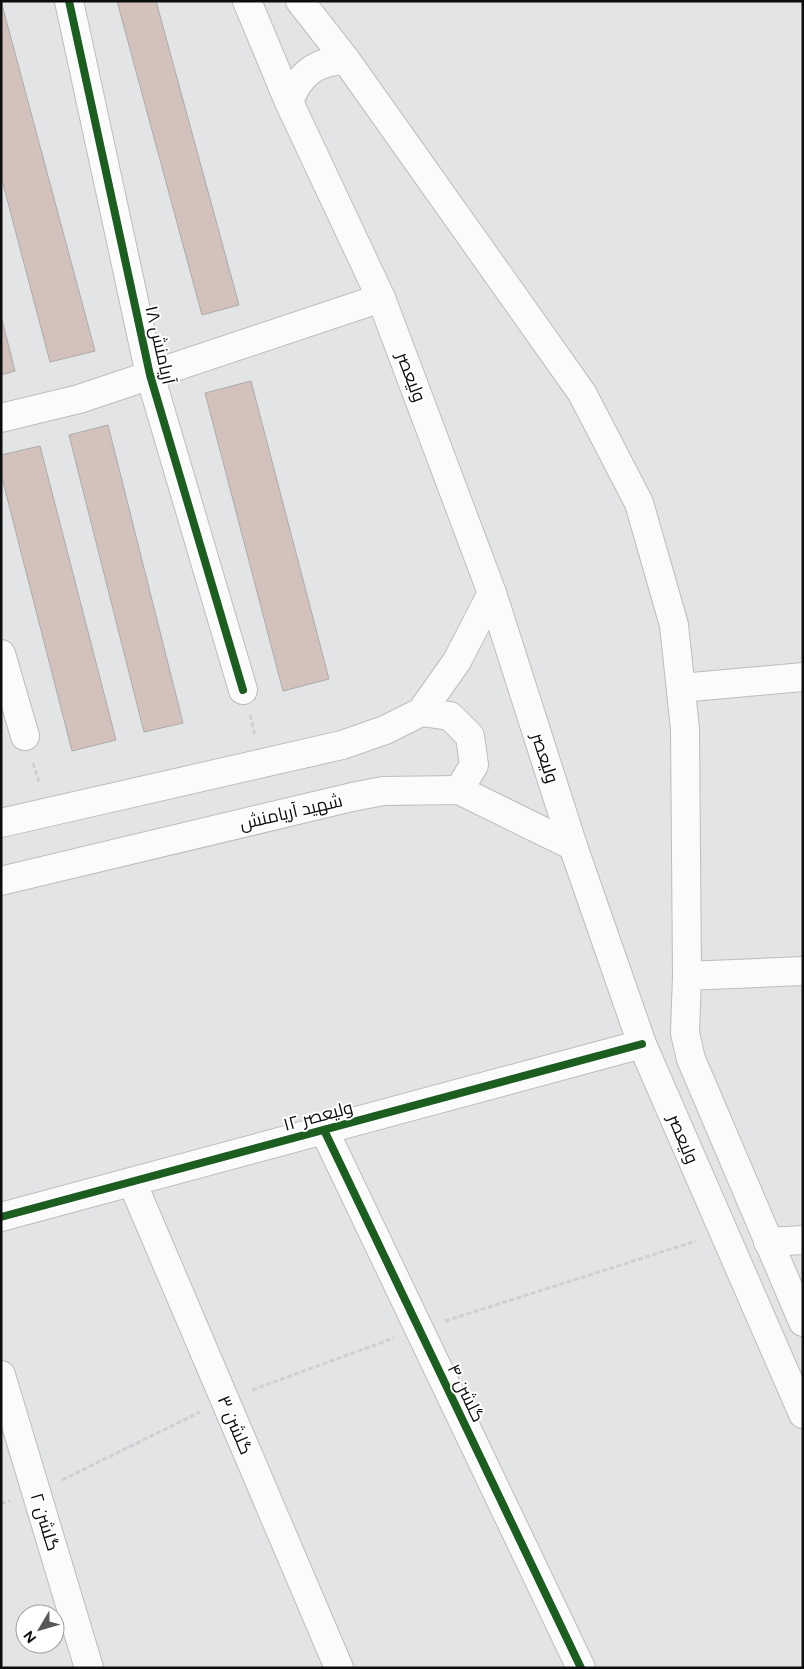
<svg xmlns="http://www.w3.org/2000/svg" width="804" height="1669" viewBox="0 0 804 1669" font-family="Figtree,Cairo,sans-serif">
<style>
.building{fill:#d3c1bc;stroke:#acabac}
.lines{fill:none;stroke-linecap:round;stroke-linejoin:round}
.minor-casing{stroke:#bcbdbf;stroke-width:30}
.secondary-casing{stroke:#bcbdbf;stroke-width:30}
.path{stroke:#cfd0d0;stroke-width:3;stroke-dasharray:5 2.5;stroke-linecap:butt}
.minor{stroke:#fbfbfb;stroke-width:28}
.secondary{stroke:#fbfbfb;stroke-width:28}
.cycleway-casing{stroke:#fff;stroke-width:11}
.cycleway{stroke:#1b5e20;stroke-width:8}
.labels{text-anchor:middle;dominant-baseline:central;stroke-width:4;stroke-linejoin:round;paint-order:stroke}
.street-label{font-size:18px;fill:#0c0d0f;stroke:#fff}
</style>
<rect width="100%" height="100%" fill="#e2e4e6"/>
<g class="building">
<path d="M1,1l94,350 -45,11 -49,-186z"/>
<path d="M117,1h39l83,304 -37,10z"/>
<path d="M1,316l14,55 -14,4z"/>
<path d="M251,381l78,298 -46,12 -78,-298z"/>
<path d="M108,425l75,298 -39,9 -75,-297z"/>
<path d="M40,446l76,294 -44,11 -71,-277v-19z"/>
</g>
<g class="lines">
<defs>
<g id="minor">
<path d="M69,1l81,374 93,315"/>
<path d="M1,418l78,-19 302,-101"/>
<path d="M1,654l24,82"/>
<path d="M681,688l122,-11"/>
<path d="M687,976l116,-5"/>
<path d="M324,1130l257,538"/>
<path d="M132,1182l207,486"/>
<path d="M1,1217l641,-173"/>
<path d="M768,1242l35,-2"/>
<path d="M1,1375l88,293"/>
</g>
<g id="secondary">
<path d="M247,1l42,101 92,196 111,295 81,253 69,198 161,370"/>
<path d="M300,1l46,59 236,333 57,110 35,122 11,104 2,247 -2,57 6,26 112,263"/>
<path d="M289,102c10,-28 27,-41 57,-42"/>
<path d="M421,712l29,4 20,20 4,29 -15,25"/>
<path d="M1,823l341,-78 43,-15 36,-18 36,-51 35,-68"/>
<path d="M1,881l351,-84 31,-6 76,-1 114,56"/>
</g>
</defs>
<use href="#minor" class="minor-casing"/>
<use href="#secondary" class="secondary-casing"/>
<g class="path">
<path d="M250,715l5,21"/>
<path d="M33,763l7,22"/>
<path d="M445,1321l251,-80"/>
<path d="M252,1390l142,-52"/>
<path d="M62,1480l138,-68"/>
<path d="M1,1503l9,-2"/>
</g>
<use href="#minor" class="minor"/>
<use href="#secondary" class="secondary"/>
<defs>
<g id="cycleway">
<path d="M69,1l81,374 93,315"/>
<path d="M324,1130l257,538"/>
<path d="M1,1217l641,-173"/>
</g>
</defs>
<use href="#cycleway" class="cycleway-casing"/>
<use href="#cycleway" class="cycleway"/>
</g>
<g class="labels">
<g class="street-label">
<text transform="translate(160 345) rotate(77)">آریامنش ۱۸</text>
<text transform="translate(411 377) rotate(69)">ولیعصر</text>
<text transform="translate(545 758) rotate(72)">ولیعصر</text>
<text transform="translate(291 812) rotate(-13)">شهید آریامنش</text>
<text transform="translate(318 1116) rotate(-15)">ولیعصر ۱۲</text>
<text transform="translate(683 1139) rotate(67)">ولیعصر</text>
<text transform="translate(466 1393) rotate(64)">گلشن ۴</text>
<text transform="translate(235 1425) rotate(67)">گلشن ۳</text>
<text transform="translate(45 1522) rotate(73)">گلشن ۲</text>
</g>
</g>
<rect width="804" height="1669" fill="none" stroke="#0c0d0f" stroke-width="5"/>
<g transform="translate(40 1629) rotate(232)"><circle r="24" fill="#ffffff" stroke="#9e9e9f"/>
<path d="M0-4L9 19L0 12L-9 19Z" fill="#57585a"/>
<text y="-8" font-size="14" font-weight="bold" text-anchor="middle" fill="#0c0d0f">N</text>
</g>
</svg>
